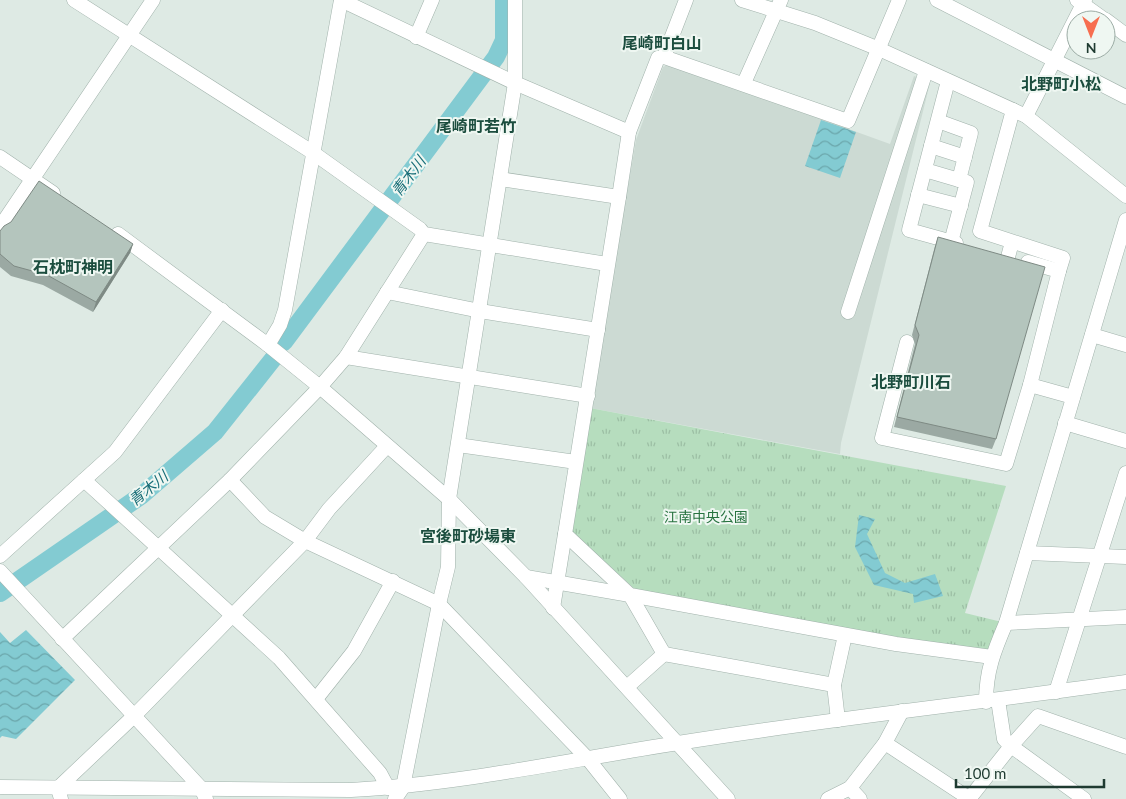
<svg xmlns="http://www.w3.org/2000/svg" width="1126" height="799" viewBox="0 0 1126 799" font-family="Lato,'Noto Sans JP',sans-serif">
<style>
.built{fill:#ccdad3}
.grass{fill:url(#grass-tufts)}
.water{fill:url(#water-waves)}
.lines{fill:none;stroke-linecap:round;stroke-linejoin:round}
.river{stroke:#83cbd2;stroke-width:18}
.minor-casing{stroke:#a1b2ab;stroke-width:15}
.minor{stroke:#fff;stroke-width:14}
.wall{fill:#9ba9a3}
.shaded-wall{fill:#7e8a84}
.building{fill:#b4c5bd;stroke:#7e8a84}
.labels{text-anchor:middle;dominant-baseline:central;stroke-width:4;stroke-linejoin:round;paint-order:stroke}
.park-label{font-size:14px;fill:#287340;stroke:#eff7f2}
.water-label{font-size:15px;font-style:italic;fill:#186e78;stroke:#eff7f2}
.quarter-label{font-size:16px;font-weight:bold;fill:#1b4d3e;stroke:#eff7f2}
</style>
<defs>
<pattern id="grass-tufts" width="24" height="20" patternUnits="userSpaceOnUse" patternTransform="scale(1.25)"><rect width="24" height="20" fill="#b6ddbe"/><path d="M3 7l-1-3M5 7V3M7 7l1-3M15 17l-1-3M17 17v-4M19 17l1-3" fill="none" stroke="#9cbfa4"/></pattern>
<pattern id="water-waves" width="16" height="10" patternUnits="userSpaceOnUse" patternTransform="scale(1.25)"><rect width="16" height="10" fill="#83cbd2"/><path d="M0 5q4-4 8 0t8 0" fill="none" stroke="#6ba6ab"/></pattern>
</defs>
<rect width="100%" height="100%" fill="#deeae4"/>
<path class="built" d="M669,64l221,80 24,-68 16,7 -89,360 -1,11 -250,-46 46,-268 27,-73z"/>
<path class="grass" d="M590,408l416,78 -41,127 41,10 -14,34 -354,-65 -65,-59 -2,-10z"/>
<g class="water">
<path d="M821,120l35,12 -16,46 -35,-12z"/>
<path d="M859,515l16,4 -8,15 18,39 20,10 30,-9 8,22 -29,7 -1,-9 -39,-9 -19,-38z"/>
<path d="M26,630l49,50 -59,59 -14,-3 -2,2v-106l10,11z"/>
</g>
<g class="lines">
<g class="river">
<path d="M284,342l212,-285 8,-17v-40"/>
<path d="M0,593l142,-98 73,-63 58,-73"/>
</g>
<defs>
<g id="minor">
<path d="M74,0l238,152 108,77 4,5 183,30"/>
<path d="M341,0l174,83 114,49"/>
<path d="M742,0l73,23 64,26 147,67 100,80"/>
<path d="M937,0l189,97"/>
<path d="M1077,0l28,20"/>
<path d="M1106,20l20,15"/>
<path d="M416,37l16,-37"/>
<path d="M664,57l184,64 51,-121"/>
<path d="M948,81l-39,149 47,13"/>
<path d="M744,83l37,-83"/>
<path d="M1013,110l-33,121 83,27 -4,13"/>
<path d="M1026,116l59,-116"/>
<path d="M938,121l33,12 -12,47 8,2 -16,60"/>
<path d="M931,146l34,11"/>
<path d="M0,157l53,36"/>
<path d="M925,170l34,10"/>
<path d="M500,179l119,18 -54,337 65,61 266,49 96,13"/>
<path d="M918,195l43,11"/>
<path d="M619,197l10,-65 29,-74 6,-1 22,-57"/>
<path d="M0,227l153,-227"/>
<path d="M118,234l150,111 52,42 129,112 77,78 202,222"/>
<path d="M1008,257l4,-15"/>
<path d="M387,292l93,19 118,19"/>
<path d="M848,312l78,-241"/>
<path d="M1092,335l34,10"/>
<path d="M907,342l-25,96 124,26 24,-79 29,-114 -31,-9"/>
<path d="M268,345l12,-20 5,-15 56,-310"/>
<path d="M346,357l242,39"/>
<path d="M1030,385l43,12"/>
<path d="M1065,423l61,18"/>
<path d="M458,445l118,17"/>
<path d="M84,480l195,178 101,115 8,15"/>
<path d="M230,480l35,37 40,24 134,63 149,155 32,40"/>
<path d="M1027,553l99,4"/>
<path d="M0,556l115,-104 107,-142"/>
<path d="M0,571l201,217 5,11"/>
<path d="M526,577l104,18 34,59 -37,33"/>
<path d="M553,608l12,-74"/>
<path d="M1006,623l120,-6"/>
<path d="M62,639l168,-159 90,-93 26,-30 78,-123"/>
<path d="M664,654l170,31"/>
<path d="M1056,692l70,-219"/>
<path d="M316,699l38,-48 39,-70"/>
<path d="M998,700l6,39 7,7 27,-30 88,31"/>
<path d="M986,702c0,-31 8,-51 20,-79l120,-403"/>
<path d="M838,720l-4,-35 11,-50"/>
<path d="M885,743l85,56"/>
<path d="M0,787l351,3c110,-6 219,-30 327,-47 149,-24 299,-40 448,-61"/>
<path d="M850,788l10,11"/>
<path d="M61,799l-3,-11 76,-72 171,-175 24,-32 58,-63"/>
<path d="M395,799l8,-12 36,-183 9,-37 1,-68 66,-416v-83"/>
<path d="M828,799l22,-11 35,-45 17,-32"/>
<path d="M969,799l42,-53 73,53"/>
</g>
</defs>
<use href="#minor" class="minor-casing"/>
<use href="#minor" class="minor"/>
</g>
<g class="wall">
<path d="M0,231l133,13 -3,9 -37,59 -50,-27 -32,-9 -11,-9z"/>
<path d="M938,237l58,202 -4,10 -98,-22 21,-83 -3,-9 23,-89z"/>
</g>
<path class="shaded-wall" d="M133,244l-3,9 -37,59 3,-10z"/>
<g class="building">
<path d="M39,181l94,63 -37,58 -49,-27 -33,-9 -14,-12v-23l4,-5 7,-4z"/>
<path d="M938,237l107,30 -49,172 -99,-22 22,-82 -4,-10z"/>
</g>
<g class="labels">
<g class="park-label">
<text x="706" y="516">江南中央公園</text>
</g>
<g class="water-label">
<text transform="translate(408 176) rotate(-53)">青木川</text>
<text transform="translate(148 488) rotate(-39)">青木川</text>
</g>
<g class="quarter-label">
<text x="662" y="42">尾崎町白山</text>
<text x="1061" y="83">北野町小松</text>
<text x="476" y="125">尾崎町若竹</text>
<text x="73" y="266">石枕町神明</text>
<text x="911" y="381">北野町川石</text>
<text x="468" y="535">宮後町砂場東</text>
</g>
</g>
<g transform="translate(1091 35) rotate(180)"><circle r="24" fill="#eff7f2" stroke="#9caca5"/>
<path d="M0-4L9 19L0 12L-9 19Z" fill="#f76e50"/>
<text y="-8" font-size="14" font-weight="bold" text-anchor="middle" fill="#1f3b31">N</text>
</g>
<path d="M956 779v8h148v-8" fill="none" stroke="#1f3b31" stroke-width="2.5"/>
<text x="964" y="779" font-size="15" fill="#1f3b31" stroke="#eff7f2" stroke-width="4" paint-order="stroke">100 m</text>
</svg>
